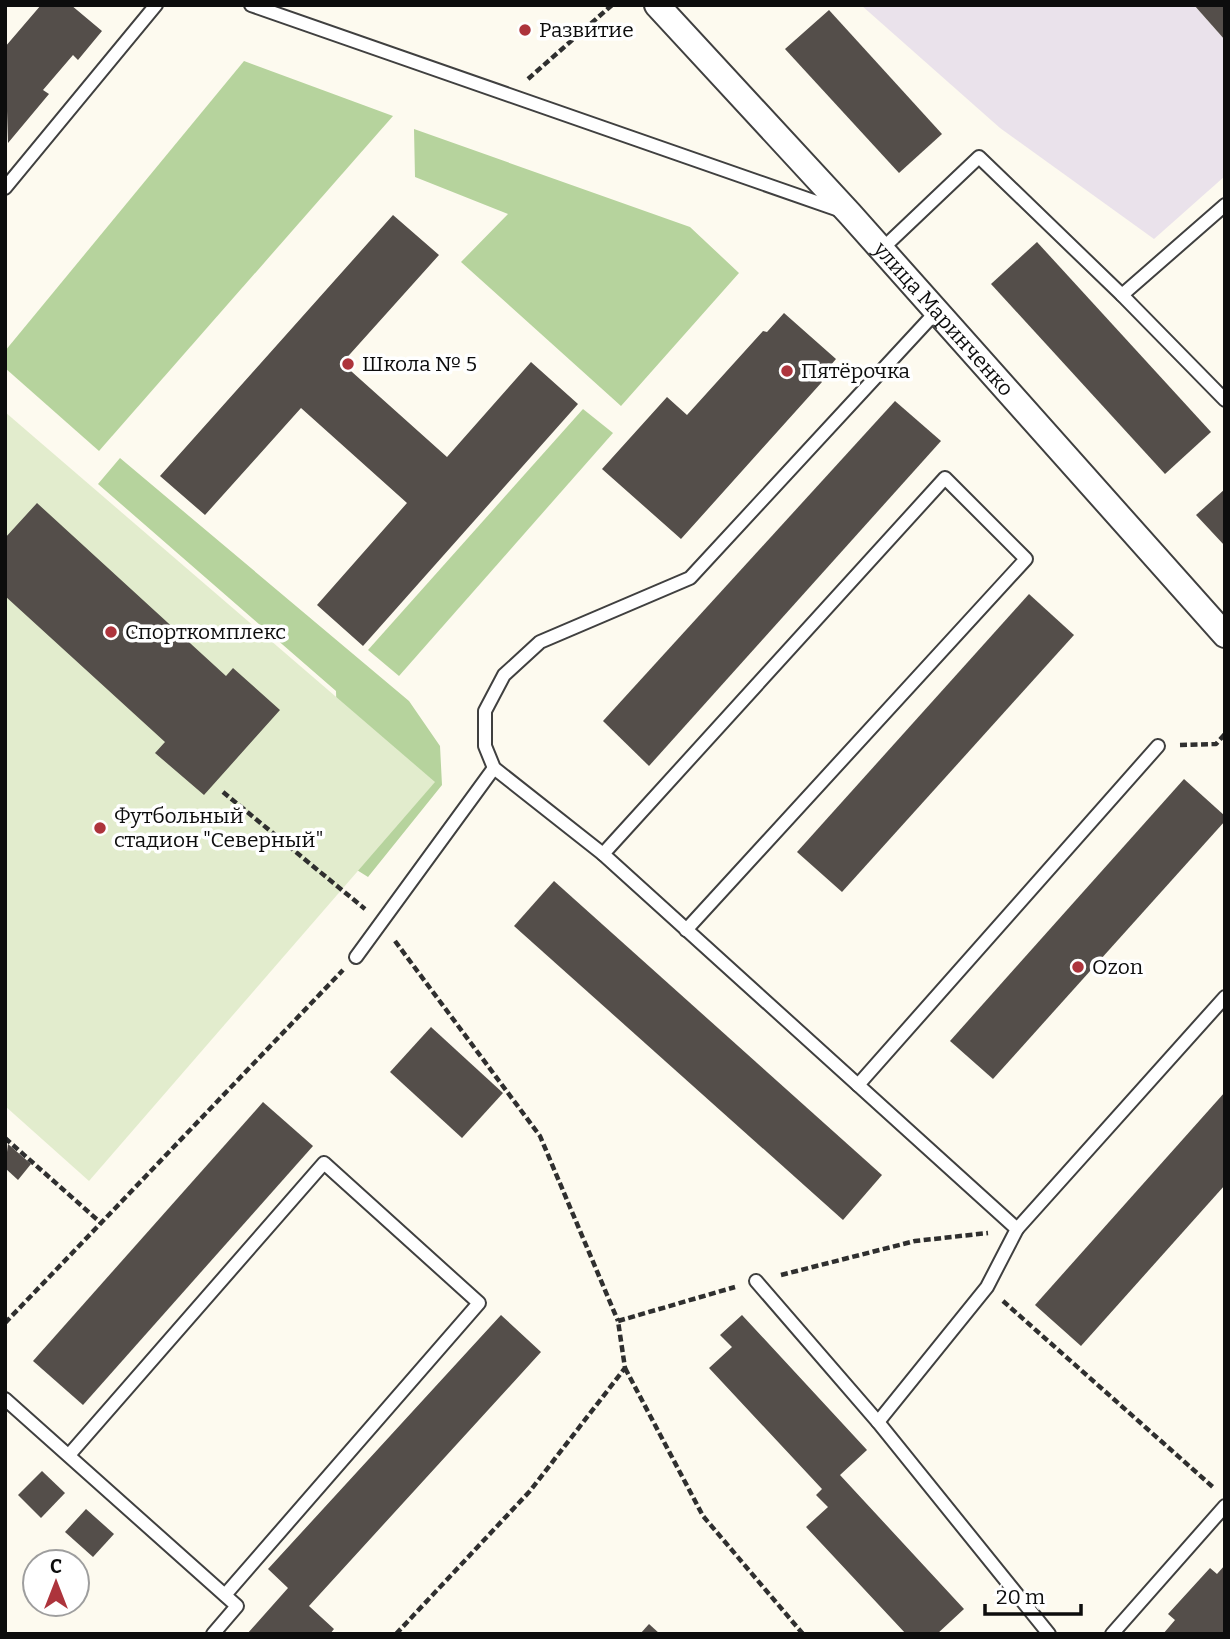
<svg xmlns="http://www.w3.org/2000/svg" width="1230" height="1639" viewBox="0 0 1230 1639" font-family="Bitter,serif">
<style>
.industrial{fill:#eae2eb}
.forest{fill:#b6d39d}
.pitch{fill:#e2eccd}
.building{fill:#544e4a}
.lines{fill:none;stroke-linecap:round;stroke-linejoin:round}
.lane-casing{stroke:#404040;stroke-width:16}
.street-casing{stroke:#404040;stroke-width:28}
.path{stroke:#2f2f2f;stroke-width:4.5;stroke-dasharray:7 3.5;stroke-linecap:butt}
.lane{stroke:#fff;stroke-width:12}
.street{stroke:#fff;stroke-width:24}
.poi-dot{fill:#ad343c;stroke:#fff;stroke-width:2.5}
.labels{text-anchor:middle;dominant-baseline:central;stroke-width:7;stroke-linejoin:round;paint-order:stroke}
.poi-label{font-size:21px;fill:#0d0d0d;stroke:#fff;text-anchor:start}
.street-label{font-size:21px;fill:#0d0d0d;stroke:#fff}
</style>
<rect width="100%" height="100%" fill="#fdfaef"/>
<path class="industrial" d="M861,5h333l31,35v136l-71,63 -154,-111z"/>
<g class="forest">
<path d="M244,61l149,55 -294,335 -94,-83v-17z"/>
<path d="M414,129l276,98 49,46 -118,133 -160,-144 47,-48 -93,-37z"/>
<path d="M583,409l30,24 -214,243 -31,-26z"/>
<path d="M120,458l289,243 31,45 2,39 -74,92 -62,-39 31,-112 -1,-35 -238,-207z"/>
</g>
<path class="pitch" d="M5,412l430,370 -346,399 -84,-75z"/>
<g class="building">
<path d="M41,5h30l31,26 -24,29 -5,-5 -30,35 6,4 -41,49 -3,-96z"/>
<path d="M1194,5h31v35z"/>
<path d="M829,10l113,124 -43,39 -114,-124z"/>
<path d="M393,215l46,40 -97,108 105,94 84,-95 47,42 -215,242 -46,-41 90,-102 -106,-95 -96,107 -45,-39z"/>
<path d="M1037,242l174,190 -46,42 -174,-190z"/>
<path d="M784,313l52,46 -17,20 3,3 -141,157 -79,-70 65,-72 20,18 76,-84 4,1z"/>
<path d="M895,401l46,40 -292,325 -46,-45z"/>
<path d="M1225,489v57l-29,-31z"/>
<path d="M37,503l189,173 7,-8 47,42 -76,85 -49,-42 10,-11 -160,-146v-58z"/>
<path d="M1029,594l45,41 -232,257 -45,-40z"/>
<path d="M1184,779l41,37v5l-232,258 -43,-38z"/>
<path d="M554,881l328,294 -39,45 -329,-294z"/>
<path d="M431,1027l72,66 -41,45 -72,-66z"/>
<path d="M1225,1092v93l-144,161 -46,-41z"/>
<path d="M263,1102l50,44 -230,259 -50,-44z"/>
<path d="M8,1144l23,20 -13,16 -13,-12z"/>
<path d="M501,1315l40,37 -232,254 25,23 -4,5h-83l41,-46 -20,-19z"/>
<path d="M742,1315l125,135 -27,25 124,134 -27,25h-31l-100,-107 22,-20 -12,-12 6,-6 -113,-121 23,-21 -12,-12z"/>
<path d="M42,1471l23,22 -24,25 -23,-23z"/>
<path d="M86,1509l28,25 -21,23 -28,-25z"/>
<path d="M1225,1565v69h-62l12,-14 -7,-6 42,-46 7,6z"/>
<path d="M649,1624l11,10h-20z"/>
</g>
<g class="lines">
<defs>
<g id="lane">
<path d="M251,5l588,205"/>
<path d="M5,188l151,-183"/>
<path d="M881,250l98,-93 143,138 103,-90"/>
<path d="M1122,295l103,105"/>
<path d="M603,854l342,-376 81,81 -340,371"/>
<path d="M356,957l138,-189"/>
<path d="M858,1085l300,-339"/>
<path d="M1017,1229l208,-232"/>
<path d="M756,1281l122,141 171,212"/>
<path d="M5,1399l232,207 -24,28"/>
<path d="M878,1422l109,-135 30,-58 -414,-375 -109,-86 -9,-22v-35l19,-36 36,-33 150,-64 245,-265"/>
<path d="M69,1455l255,-292 155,140 -254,292"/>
<path d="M1112,1634l113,-128"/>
</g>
<g id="street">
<path id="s1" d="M657,5l193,209 375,421"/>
</g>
</defs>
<use href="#lane" class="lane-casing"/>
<use href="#street" class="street-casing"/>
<g class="path">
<path d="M528,79l84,-74"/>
<path d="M1180,745l36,-1 9,-10"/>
<path d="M223,792l142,117"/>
<path d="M395,941l145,195 78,185"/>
<path d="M5,1138l96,85 242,-253"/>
<path d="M781,1275l134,-34 73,-8"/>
<path d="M1003,1301l211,187"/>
<path d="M5,1323l96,-100"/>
<path d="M625,1368l78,148 100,118"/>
<path d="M396,1634l134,-143 95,-123 -7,-47 117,-34"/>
</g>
<use href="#lane" class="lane"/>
<use href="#street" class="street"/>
</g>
<g class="poi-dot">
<circle cx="525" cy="30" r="7"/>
<circle cx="348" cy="364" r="7"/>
<circle cx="787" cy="371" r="7"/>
<circle cx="111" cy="632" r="7"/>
<circle cx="100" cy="828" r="7"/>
<circle cx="1078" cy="967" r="7"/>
</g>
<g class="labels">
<g class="poi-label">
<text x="539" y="30">Развитие</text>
<text x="362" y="364">Школа № 5</text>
<text x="801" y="371">Пятёрочка</text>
<text x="125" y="632">Спорткомплекс</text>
<text x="114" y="816">Футбольный<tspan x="114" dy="24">стадион "Северный"</tspan></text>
<text x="1092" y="967">Ozon</text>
</g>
<g class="street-label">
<text stroke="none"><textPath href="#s1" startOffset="425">улица Маринченко</textPath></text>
</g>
</g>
<rect width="1230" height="1639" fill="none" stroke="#0d0d0d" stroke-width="14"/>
<g transform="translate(56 1583)"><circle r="33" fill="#ffffff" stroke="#9e9e9e" stroke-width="2"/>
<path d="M0-5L12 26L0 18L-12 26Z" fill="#ad343c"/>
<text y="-10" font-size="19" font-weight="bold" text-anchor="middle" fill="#0d0d0d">С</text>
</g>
<path d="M985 1604v10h96v-10" fill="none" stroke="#0d0d0d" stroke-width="3.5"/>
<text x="996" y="1604" font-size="21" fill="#0d0d0d" stroke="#ffffff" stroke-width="5" paint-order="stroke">20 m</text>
</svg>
